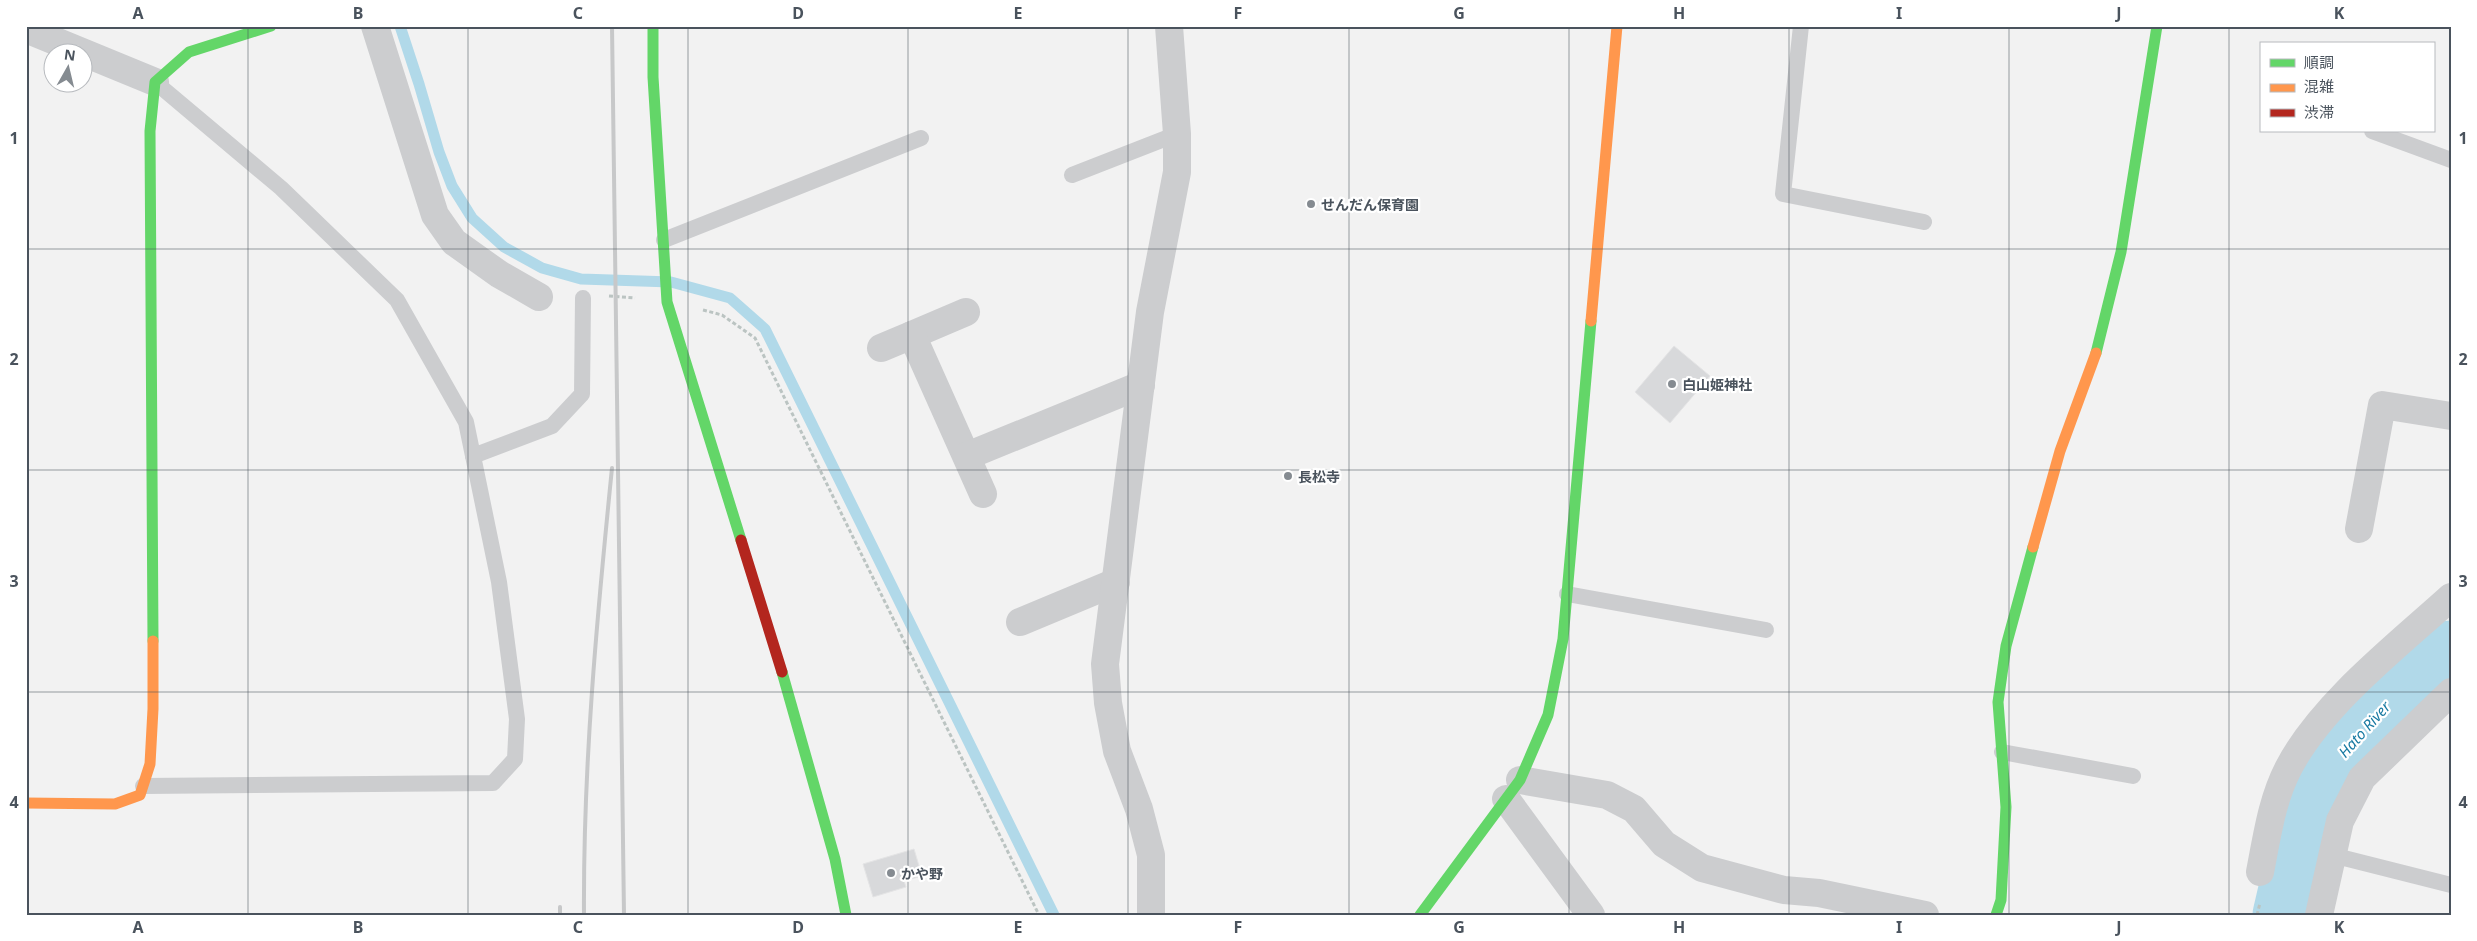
<svg xmlns="http://www.w3.org/2000/svg" width="2477" height="941" viewBox="0 0 2477 941" font-family="'Noto Sans','Noto Sans JP',sans-serif">
<style>
.lines{fill:none;stroke-linecap:round;stroke-linejoin:round}
.stream{stroke:#b1d9e9;stroke-width:11}
.river{stroke:#b1d9e9;stroke-width:65}
.building{fill:#d8d9db;stroke:#e4e4e5}
.path{stroke:#bbc4c2;stroke-width:3;stroke-dasharray:4 2.5;stroke-linecap:butt}
.lane{stroke:#cccdcf;stroke-width:16}
.street{stroke:#cccdcf;stroke-width:28}
.fast{stroke:#63d668;stroke-width:11}
.slow{stroke:#ff974d;stroke-width:11}
.jam{stroke:#b3261e;stroke-width:11}
.rail{stroke:#c7c8c9;stroke-width:4}
.grid{fill:none;stroke:#4a535d;stroke-width:1;stroke-opacity:0.55}
.poi-dot{fill:#858b91;stroke:#fff;stroke-width:2}
.labels{text-anchor:middle;dominant-baseline:central;stroke-width:4.5;stroke-linejoin:round;paint-order:stroke}
.poi-label{font-size:14px;font-weight:bold;fill:#4a535d;stroke:#fff;text-anchor:start}
.water-label{font-size:15px;font-style:italic;fill:#197aa2;stroke:#fff}
.neatline{fill:none;stroke:#4a535d;stroke-width:2}
.grid-label{font-size:16px;text-anchor:middle;font-weight:bold;fill:#4a535d}
</style>
<rect width="100%" height="100%" fill="#f2f2f2"/>
<g class="lines">
<path class="stream" d="M400,26l19,58 20,68 13,34 20,32 32,29 38,21 39,11 90,3 59,16 35,31 289,586"/>
<path class="river" d="M2285,915l26,-112 29,-51 50,-53 44,-29 17,-17"/>
</g>
<g class="building">
<path d="M1674,346l36,30 -40,47 -35,-31z"/>
<path d="M914,849l8,27 -18,5 2,6 -33,10 -10,-33z"/>
</g>
<g class="lines">
<g class="path">
<path d="M609,296l26,2"/>
<path d="M703,310l19,5 33,23 284,577"/>
<path d="M2257,915l3,-12"/>
</g>
<g class="lane">
<path d="M1801,26l-18,168 141,28"/>
<path d="M2372,131l79,29"/>
<path d="M1072,175l105,-41"/>
<path d="M664,240l257,-102"/>
<path d="M473,456l79,-30 30,-32 1,-96"/>
<path d="M1567,594l199,36"/>
<path d="M2002,752l131,24"/>
<path d="M143,786l350,-3 22,-24 2,-40 -18,-137 -33,-160 -69,-122 -116,-112 -126,-106"/>
<path d="M2332,855l119,30"/>
</g>
<g class="street">
<path d="M375,26l60,189 19,27 45,32 40,23"/>
<path d="M26,29l129,53"/>
<path d="M912,335l54,-23"/>
<path d="M881,348l31,-13 71,159"/>
<path d="M967,456l174,-71"/>
<path d="M2359,529l23,-124 69,11"/>
<path d="M1020,622l96,-40"/>
<path d="M1520,780l87,15 27,14 30,35 38,24 82,22 35,3 106,22"/>
<path d="M1506,799l85,116"/>
<path d="M2260,872c7,-36 12,-73 29,-105 33,-63 109,-122 162,-170"/>
<path d="M1151,915v-60l-12,-46 -22,-58 -9,-48 -3,-39 45,-352 27,-140v-38l-8,-108"/>
<path d="M2319,915l21,-94 22,-43 89,-86"/>
</g>
<g class="fast">
<path d="M653,26v51l14,225 74,238"/>
<path d="M2096,353l25,-101 36,-226"/>
<path d="M153,641l-3,-510 5,-49 34,-30 82,-26"/>
<path d="M782,672l53,187 11,56"/>
<path d="M1420,915l100,-135 28,-65 15,-76 28,-318"/>
<path d="M1996,915l5,-15 5,-93 -8,-105 8,-56 27,-99"/>
</g>
<g class="slow">
<path d="M1591,321l26,-295"/>
<path d="M2033,547l27,-96 36,-98"/>
<path d="M26,803l89,1 25,-9 10,-31 3,-55v-68"/>
</g>
<path class="jam" d="M741,540l41,132"/>
<g class="rail">
<path d="M612,26l12,889"/>
<path d="M560,907v8"/>
<path d="M584,915c-1,-150 13,-298 28,-447"/>
</g>
</g>
<path class="grid" d="M248,26v889M468,26v889M688,26v889M908,26v889M1128,26v889M1349,26v889M1569,26v889M1789,26v889M2009,26v889M2229,26v889M26,249h2425M26,470h2425M26,692h2425"/>
<g class="poi-dot">
<circle cx="1311" cy="204" r="5"/>
<circle cx="1672" cy="384" r="5"/>
<circle cx="1288" cy="476" r="5"/>
<circle cx="891" cy="873" r="5"/>
</g>
<g class="labels">
<g class="poi-label">
<text x="1321" y="204">せんだん保育園</text>
<text x="1682" y="384">白山姫神社</text>
<text x="1298" y="476">長松寺</text>
<text x="901" y="873">かや野</text>
</g>
<g class="water-label">
<text transform="translate(2364 729) rotate(-48)">Hato River</text>
</g>
</g>
<rect width="2477" height="941" fill="none" stroke="#ffffff" stroke-width="55"/>
<rect x="2260" y="42" width="175" height="90" fill="#ffffff" stroke="#b7babe"/>
<rect x="2270" y="59" width="25" height="8" fill="#63d668" stroke="#b7babe"/>
<text x="2304" y="68" font-size="15" fill="#4a535d">順調</text>
<rect x="2270" y="84" width="25" height="8" fill="#ff974d" stroke="#b7babe"/>
<text x="2304" y="92" font-size="15" fill="#4a535d">混雑</text>
<rect x="2270" y="109" width="25" height="8" fill="#b3261e" stroke="#b7babe"/>
<text x="2304" y="118" font-size="15" fill="#4a535d">渋滞</text>
<g transform="translate(68 68) rotate(8)"><circle r="24" fill="#ffffff" stroke="#b7babe"/>
<path d="M0-4L9 19L0 12L-9 19Z" fill="#858b91"/>
<text y="-8" font-size="14" font-weight="bold" text-anchor="middle" fill="#4a535d">N</text>
</g>
<rect x="28" y="28" width="2422" height="886" class="neatline"/>
<g class="grid-label">
<text x="138" y="19">A</text>
<text x="358" y="19">B</text>
<text x="578" y="19">C</text>
<text x="798" y="19">D</text>
<text x="1018" y="19">E</text>
<text x="1238" y="19">F</text>
<text x="1459" y="19">G</text>
<text x="1679" y="19">H</text>
<text x="1899" y="19">I</text>
<text x="2119" y="19">J</text>
<text x="2339" y="19">K</text>
<text x="14" y="144">1</text>
<text x="2463" y="144">1</text>
<text x="14" y="365">2</text>
<text x="2463" y="365">2</text>
<text x="14" y="587">3</text>
<text x="2463" y="587">3</text>
<text x="14" y="808">4</text>
<text x="2463" y="808">4</text>
<text x="138" y="933">A</text>
<text x="358" y="933">B</text>
<text x="578" y="933">C</text>
<text x="798" y="933">D</text>
<text x="1018" y="933">E</text>
<text x="1238" y="933">F</text>
<text x="1459" y="933">G</text>
<text x="1679" y="933">H</text>
<text x="1899" y="933">I</text>
<text x="2119" y="933">J</text>
<text x="2339" y="933">K</text>
</g>
</svg>
